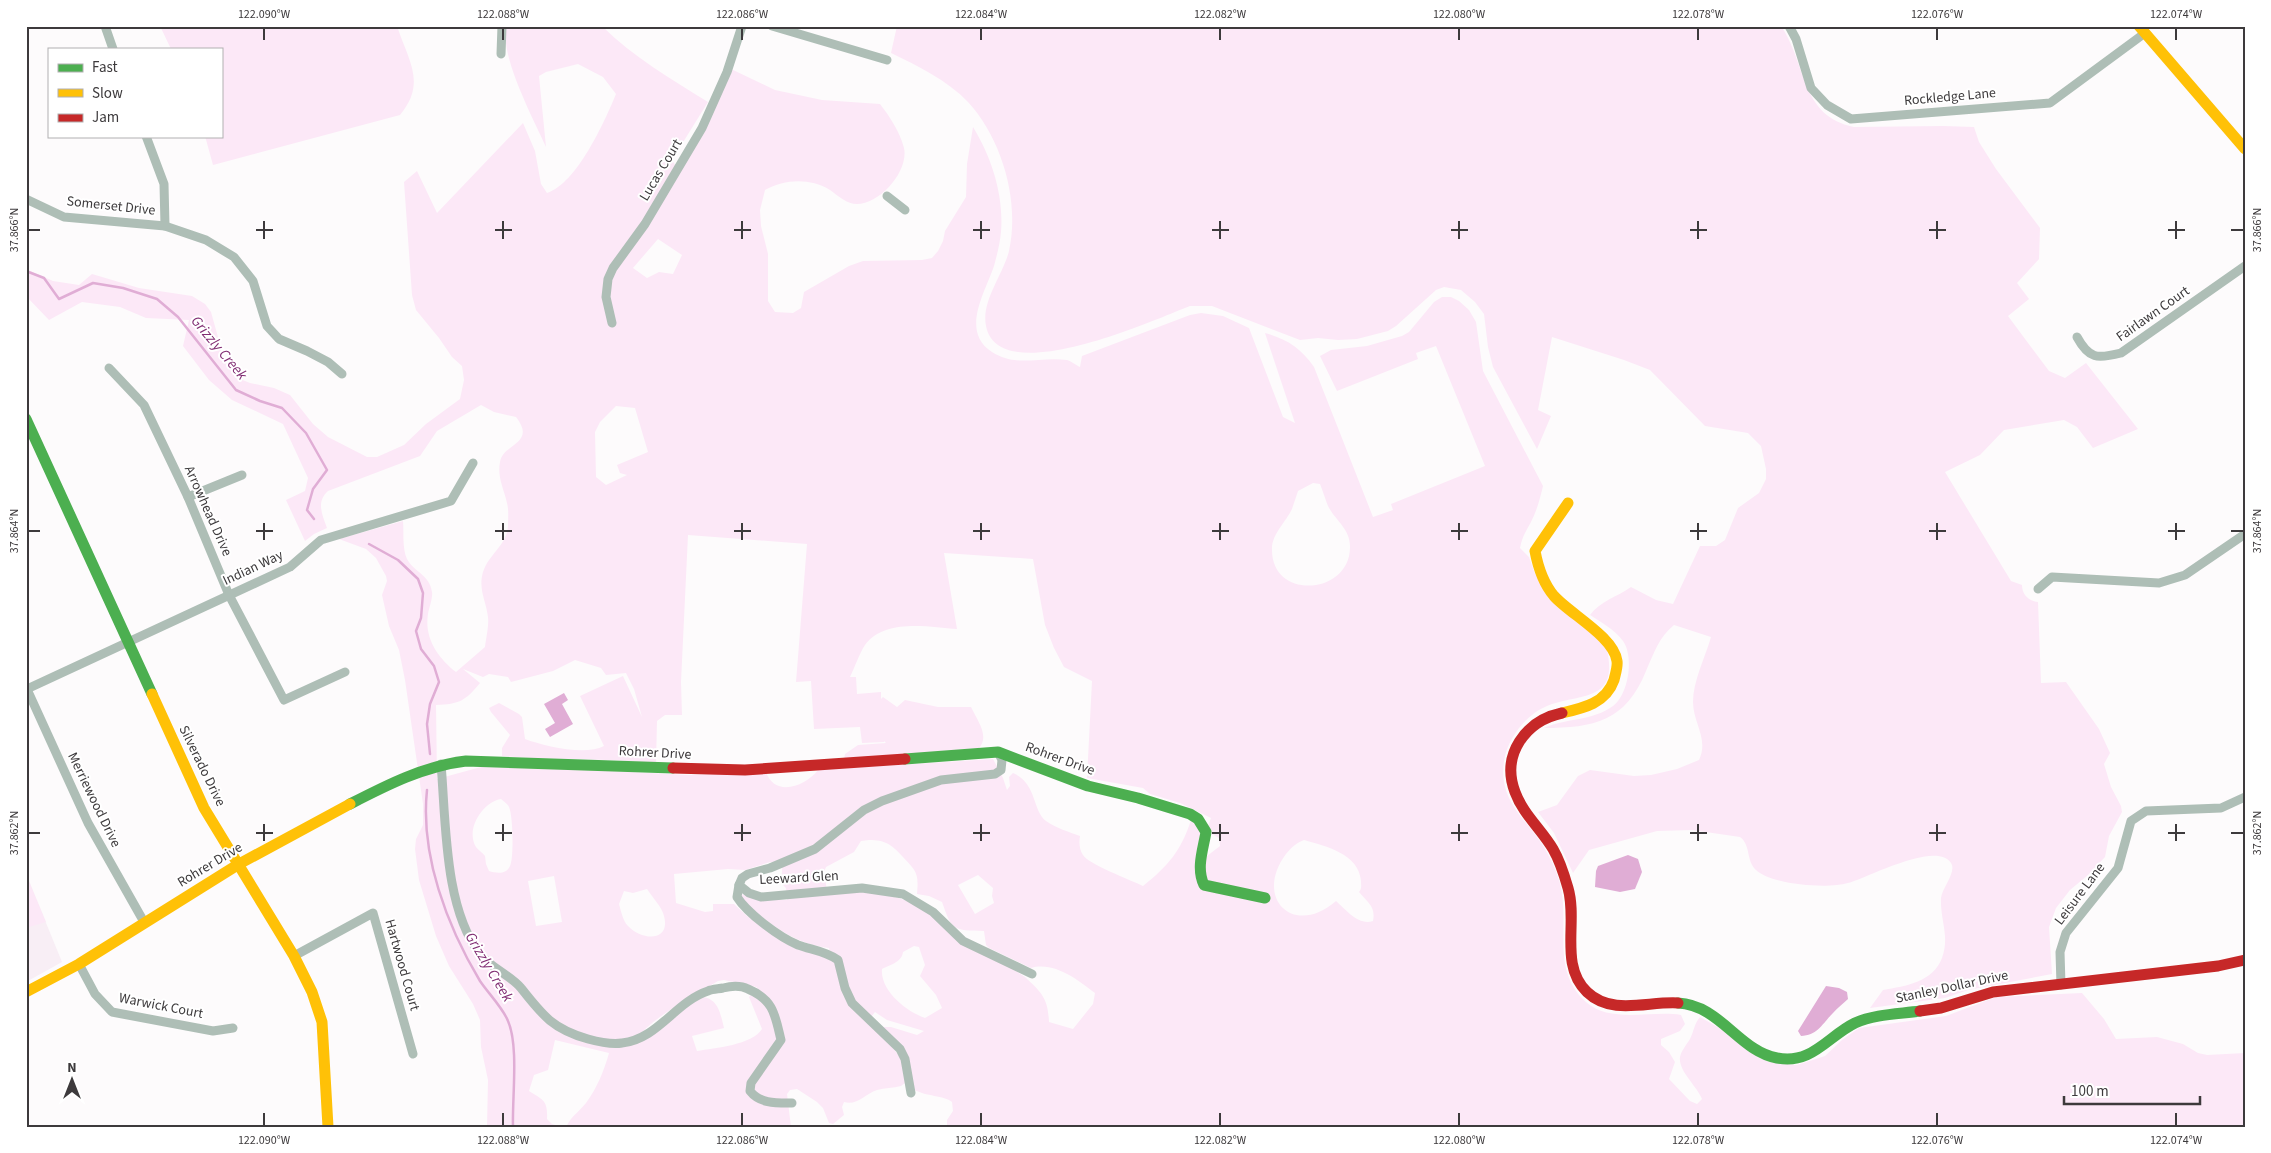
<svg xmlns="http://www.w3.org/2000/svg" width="2271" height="1153" viewBox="0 0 2271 1153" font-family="'Source Sans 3',sans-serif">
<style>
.built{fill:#f8eef5}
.green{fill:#fce8f7;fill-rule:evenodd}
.water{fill:#e0add5}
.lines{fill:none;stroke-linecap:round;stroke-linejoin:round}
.stream{stroke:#e0add5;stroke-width:2.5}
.street{stroke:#aebeb6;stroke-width:9}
.fast{stroke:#4caf50;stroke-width:11}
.slow{stroke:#ffc107;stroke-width:11}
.jam{stroke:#c62828;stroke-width:11}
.ticks{fill:none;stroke:#3d3a3c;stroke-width:2}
.labels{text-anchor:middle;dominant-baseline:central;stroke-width:4;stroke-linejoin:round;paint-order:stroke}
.street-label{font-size:14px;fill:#3d3a3c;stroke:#fff}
.water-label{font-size:15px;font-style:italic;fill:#812d73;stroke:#fff}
.neatline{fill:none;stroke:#3d3a3c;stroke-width:2}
.ticks-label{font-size:12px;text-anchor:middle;fill:#3d3a3c}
</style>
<rect width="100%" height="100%" fill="#fdfbfc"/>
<path class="built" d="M26,874l36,88 -36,20z"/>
<g class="green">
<path d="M160,26h237c11,34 30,57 3,89l-187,50 -8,-29h16v-87h-50z"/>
<path d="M507,26h95c31,31 69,53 106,76l-36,58 7,11 52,-102 44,21 47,10 58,4c10,13 20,28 24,44 5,23 -24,56 -47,56 -10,0 -19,-8 -27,-14 -20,-12 -45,-11 -65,0l-5,20 1,16 7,28v47l7,11 18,1 8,-5 3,-16 45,-26 14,-5 59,-1 10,-2 6,-7 5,-10 2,-10 21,-34 1,-33 6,-37c19,31 31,69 28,105 -1,11 -4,23 -7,34 -9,27 -34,65 -2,86 25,16 48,4 75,8 4,1 9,5 13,7l2,-11 108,-41 11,-2 22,3 26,12 34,89 12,6 -30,-90c22,6 36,15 49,34l59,150 20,-7 -2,-6 94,-38 -49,-120 -20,7 2,6 -81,32 -17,-35 11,-6 36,-4 35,-10 7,-4 25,-30 8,-5h9l8,4 10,9 7,12 7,49 60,115c-3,13 -6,24 -12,36 -5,9 -9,15 -11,26l9,9 6,17 72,76c12,53 -28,43 -60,56 -20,8 -37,30 -42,50 -8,37 12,55 32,81 9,12 16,26 21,40 15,43 -10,91 28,125 24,22 66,8 95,13l4,9 -5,7 -19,8v6l8,7 6,10 -6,17 21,22 7,3 5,-5c-5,-13 -24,-28 -22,-42 1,-6 7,-13 10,-18 4,-8 4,-15 10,-22l28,16 29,24 12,5 28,3 28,-9 17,-16 17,-12 87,-12 50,-19 86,-4 22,26 12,20 41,-2 26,7 15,9 9,2 38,-2v74h-1298v-7l6,-9 -1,-9c-8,-7 -26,-5 -39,-13l-5,-28 -28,-34h11l26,8 7,-4 -37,-11 -12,-8 -7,9 22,23 12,16 3,23 -4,3c-8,2 -16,2 -24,4 -12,4 -20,16 -33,12l-2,5 2,8 -11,9 -4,-1 -6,-15 -6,-6 -20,-13 -7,1 -3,4 4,33h-225c6,-12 13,-15 20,-24 11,-15 18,-32 23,-50l-54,-13 -7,30 -14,5 -5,16c14,9 19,9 18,28l5,5 10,3h-75l1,-47 -7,-33 -1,-27 -7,-16 -24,-38 -13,-30 -17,-56 -4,-31 1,-10 7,-14v-21l-18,-124 -6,-30 -10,-24 -7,-31 5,-14 -1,-5 -10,-18 -10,-9 -27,-10 64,-18c1,11 -1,27 4,38 7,13 23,16 25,33 1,6 -3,16 -4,22 -4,24 10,44 28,58l29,-25c1,-9 4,-21 3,-30 -2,-16 -10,-28 -5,-45 5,-17 24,-27 25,-46 0,-8 1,-15 -1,-23 -3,-14 -10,-26 -7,-41 3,-19 37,-18 16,-45l-22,-5 -13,-7 -44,26 -17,25 -92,35c-12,11 -6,23 -1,37l-13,6 -9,7 -19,-41 19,-9 3,-13 -25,-54 -51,-24 -23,-20 -26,-34 6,-26 -43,-2 -26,-11 -38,-5 -33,18 -23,-24v-27l27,12 26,4 13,-11 47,14 53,8 13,8 6,8 12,43 12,22 15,6 24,5 16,7 23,29 15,13 39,20h10l27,-12 22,-21 34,-25 4,-19 -2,-14 -10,-9 -13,-19 -23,-28 -4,-15 -8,-113 13,-11 20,42 86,-90 12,28 6,33 6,9c30,-10 57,-70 69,-99l-13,-17 -25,-13 -32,8 -7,4 7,71c-12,-27 -48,-94 -39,-121zM658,239l24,16 -9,19 -14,-2 -12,6 -14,-10zM616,406l19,2 13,44 -31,13 3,8 7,2 -21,10 -10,-8 -1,-45 5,-10zM1313,483l7,1c3,7 5,15 8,22 7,14 22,23 22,40 1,49 -78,55 -78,4 -1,-15 14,-28 20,-41 2,-6 4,-12 6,-18zM688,535l119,9 -11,138 15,-1 3,48 46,-2 2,16 22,-1v-1l2,2 -28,2 -13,9 -1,5 135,-11c11,-12 -2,-28 -8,-41h-33l-33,-7 -8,7 -14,-10 -2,2v-7l-24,2 -1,-17h-6c5,-10 9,-23 15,-32 20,-27 64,-18 92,-16l-13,-76 89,6 12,66 9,23 10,19 28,14 -5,97 56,10 7,6 30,9 31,15 -3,8 2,7 9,5 1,8 -13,10 -8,-29 -8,-7c-10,31 -23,46 -48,66 -12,-6 -55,-22 -60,-31 -4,-6 -4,-13 -3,-19 -11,-4 -24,-8 -34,-15 -14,-11 -9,-38 -33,-48l-4,4 1,9 -3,4 -4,-12 -10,-19 -175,11c-12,16 -43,28 -52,2l-77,3 -95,-5 -113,-3 -44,12 -1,-74c24,-1 29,-4 44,-22l-17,-14 20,8 6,-3 19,3 3,5 42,-11 22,-11 26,8 5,7 20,-2 8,16 8,28 -19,-41 -43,20 24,50c-19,10 -60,0 -79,-7l-3,-22 -3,-3 -20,-11 -10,5 2,4 19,23 -8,13v8c51,5 102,1 154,8l1,-43 8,-6h17l-1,-33zM501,799c3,3 7,5 8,8 4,8 5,52 1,59 -4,9 -14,7 -21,5l-3,-7 -1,-8c-2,-3 -7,-6 -9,-9 -11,-18 7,-45 25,-48zM869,840c16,0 22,4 33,16 14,15 17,16 15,38l12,2 13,6c10,29 11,28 42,29l2,14 3,3 42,20c23,-7 47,12 64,25l-2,11 -20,25 -24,-7c-1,-24 -7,-29 -24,-45l-109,-72c-28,-14 -58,-14 -89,-14l-3,-19 2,-5 28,-15 7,-11zM1304,840c22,6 55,14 57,41 0,5 1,7 -2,11 8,10 17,14 14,29 -14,5 -27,-11 -37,-20 -42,37 -83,-3 -50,-47 6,-7 10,-11 18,-14zM770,862h7l5,4c1,9 -4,15 4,22l1,12 -29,-1 -17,-5 2,7c27,23 50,43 86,47l2,9 -37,-9 -47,-32 -13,-12h-21v7l-8,1 -29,-9 -2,-29 54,-5 17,1zM978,875l15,13 -1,8 2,7 -19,11 -17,-29zM554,876l8,46 -26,4 -8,-45zM647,889c5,8 15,18 17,27 7,26 -22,25 -36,10 -5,-5 -7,-15 -9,-22l5,-13 9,2zM914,946l5,1 6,18 -5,11 16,19 6,13 -17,10c-18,-6 -45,-27 -43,-49 8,-4 20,-7 21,-17zM724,980l32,7 10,9 -15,-1 -2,2 13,32c-10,16 -47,19 -65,22l-5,-15 32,-8c-4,-16 -5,-29 -24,-32l-65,45c15,-23 59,-45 83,-60z"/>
<path d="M897,26h884c26,38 19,90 73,101l89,-1 31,1 5,15 17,27 44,59 -1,31 -22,24 12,16 -21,17 41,55 16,7 21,-15 52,66 -45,19 -16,-21 -13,-7 -60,10 -24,25 -35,17 66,109 11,4c0,10 7,16 16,17l3,81 25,-1 33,47 11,24 -6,11 7,23 10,19 1,6 -13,24 -4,21 -17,18 -18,15 -14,18 -7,19 3,47 -84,16 -23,8 -75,10 13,-18c23,-4 50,-8 59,-32 8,-22 -2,-38 -1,-60 1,-10 16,-26 10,-35 -14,-23 -84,15 -103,20 -20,6 -76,2 -92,-13 -10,-9 -5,-25 -16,-33l-48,-7 -35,1 -68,19 -16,23 -19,-40 -16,-21 19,-7 21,-29 12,-6 44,6 17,-1 26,-6 22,-9c10,-21 -6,-37 -6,-58 0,-21 12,-44 18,-65l-37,-12c-15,12 -20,28 -28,46 -20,50 -52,57 -102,57 22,-10 49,-7 69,-22 16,-12 21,-50 10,-65 -8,-11 -22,-19 -33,-26 10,-14 27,-18 41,-28l25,13 17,4 27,-58h16l9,-6 13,-32 21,-15 7,-14v-10l-5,-23 -13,-13 -43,-7 -55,-56 -26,-10 -72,-23 -14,73 13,6 -14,33 -44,-82 -5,-20 -4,-33 -9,-12 -14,-12 -17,-3 -8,3 -40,36 -8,5 -31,8 -19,1 -20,-2 -18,2 -88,-34h-22c-34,13 -191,85 -204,20 -5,-25 17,-51 23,-75 11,-50 -7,-112 -41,-149 -21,-22 -50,-36 -77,-49z"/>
<path d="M26,874l20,48 -20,6z"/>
</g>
<g class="water">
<path d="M564,693l4,7 -6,4 11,20 -23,13 -5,-8 10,-6 -11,-19z"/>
<path d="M1628,855l10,4 4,13 -7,17 -15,3 -25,-5 1,-16 2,-5z"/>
<path d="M1826,986l13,2 8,4 1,7c-5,5 -11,9 -15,14 -11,11 -15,22 -32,23l-3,-5z"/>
</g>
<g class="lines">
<g class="stream">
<path d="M26,271l18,7 15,21 34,-16 30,5 34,11 21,18 58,73 24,11 22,7 24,25 21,37 -14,19 -6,21 7,9"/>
<path d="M369,544l29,16 20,19 5,14 -2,25 -5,13 5,18 13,17 5,16 -9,22 -3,20 3,30"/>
<path d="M427,790c-7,65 20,136 53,191 8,12 23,27 28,40 11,25 4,77 5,106"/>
</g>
<g class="street">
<path d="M105,26l8,23"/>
<path d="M772,26l115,34"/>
<path d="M1789,26l7,13 15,49 16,17 24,14 199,-16 95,-70"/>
<path d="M501,54l1,-28"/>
<path d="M146,136l18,48 1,42"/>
<path d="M887,196l18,14"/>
<path d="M26,199l38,18 101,9 41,14 28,17 19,24 14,45 12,13 28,12 21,11 14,12"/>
<path d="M612,323l-6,-26 2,-18 5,-11 32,-44 57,-96 25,-56 15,-46"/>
<path d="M2077,337c12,22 20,22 44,16l124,-87"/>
<path d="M109,368l35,37 44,92 41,98 55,105 61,-28"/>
<path d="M188,497l54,-22"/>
<path d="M2038,589l14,-12 107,6 26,-8 60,-41"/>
<path d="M26,687l62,136 56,99"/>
<path d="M27,689l263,-122 31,-27 130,-39 22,-38"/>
<path d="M998,752l4,8 -1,10 -6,4 -54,6 -59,21 -18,9 -49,39 -45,19 -22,6 -6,4 -3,7 10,8 12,4 101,-9 41,6 30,18 30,29 69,33"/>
<path d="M441,764c5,57 3,144 39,190 11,14 30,21 41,34 22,28 32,41 67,51 11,3 23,6 34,4 36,-4 53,-41 86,-52 4,-2 10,-2 15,-3 8,-2 17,-3 25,1 26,11 27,26 33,51l-30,43 -1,8c10,13 27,12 42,12"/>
<path d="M739,885l-2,12c10,16 42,40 61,48 14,5 27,6 40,15l7,28 7,15 48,46 5,10 6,34"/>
<path d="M294,956l79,-43 40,141"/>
<path d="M79,964l16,30 17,18 101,19 20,-3"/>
<path d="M2061,985l-1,-33 6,-19 52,-65 13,-47 15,-10 75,-3 24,-11"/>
</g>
<g class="fast">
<path d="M26,419l126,275"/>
<path d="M905,759l93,-7 90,34 50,12 52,16 8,5 8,13c-3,18 -10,36 -2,53l61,13"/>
<path d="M350,804c37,-19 74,-38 116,-43l207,7"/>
<path d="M1678,1003c42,2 61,48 99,55 35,7 51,-22 78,-35 20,-9 44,-9 65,-12"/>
</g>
<g class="slow">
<path d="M2139,26l106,123"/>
<path d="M152,694l52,114 90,148 18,36 10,30 6,105"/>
<path d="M1562,713c22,-5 44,-10 52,-33 1,-5 4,-13 3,-19 -3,-24 -47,-47 -63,-65 -11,-13 -16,-29 -19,-45l33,-48"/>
<path d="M26,992l53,-28 160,-100 111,-60"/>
</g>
<g class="jam">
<path d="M1562,713c-37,8 -61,42 -47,79 8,22 26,37 38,57 7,12 11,25 15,39 10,34 -9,77 19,104 25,24 61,9 91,11"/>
<path d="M673,768l72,2 160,-11"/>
<path d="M1920,1011l21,-3 52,-16 225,-26 27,-6"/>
</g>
</g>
<path class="ticks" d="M264,28v12M503,28v12M742,28v12M981,28v12M1220,28v12M1459,28v12M1698,28v12M1937,28v12M2176,28v12M264,221v18M503,221v18M742,221v18M981,221v18M1220,221v18M1459,221v18M1698,221v18M1937,221v18M2176,221v18M28,230h12M256,230h17M495,230h17M734,230h17M973,230h17M1212,230h17M1451,230h17M1690,230h17M1929,230h17M2168,230h17M2231,230h13M264,523v17M503,523v17M742,523v17M981,523v17M1220,523v17M1459,523v17M1698,523v17M1937,523v17M2176,523v17M28,531h12M256,531h17M495,531h17M734,531h17M973,531h17M1212,531h17M1451,531h17M1690,531h17M1929,531h17M2168,531h17M2231,531h13M264,824v17M503,824v17M742,824v17M981,824v17M1220,824v17M1459,824v17M1698,824v17M1937,824v17M2176,824v17M28,833h12M256,833h17M495,833h17M734,833h17M973,833h17M1212,833h17M1451,833h17M1690,833h17M1929,833h17M2168,833h17M2231,833h13M264,1113v13M503,1113v13M742,1113v13M981,1113v13M1220,1113v13M1459,1113v13M1698,1113v13M1937,1113v13M2176,1113v13"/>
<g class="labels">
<g class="street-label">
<text transform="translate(1950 97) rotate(-5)">Rockledge Lane</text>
<text transform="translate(661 170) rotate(-59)">Lucas Court</text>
<text transform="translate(111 206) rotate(6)">Somerset Drive</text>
<text transform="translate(2153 314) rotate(-35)">Fairlawn Court</text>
<text transform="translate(208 511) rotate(66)">Arrowhead Drive</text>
<text transform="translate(253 568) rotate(-25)">Indian Way</text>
<text transform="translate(655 753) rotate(3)">Rohrer Drive</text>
<text transform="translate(1060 759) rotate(20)">Rohrer Drive</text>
<text transform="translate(202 766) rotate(64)">Silverado Drive</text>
<text transform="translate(94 800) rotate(64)">Merriewood Drive</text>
<text transform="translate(210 865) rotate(-31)">Rohrer Drive</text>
<text transform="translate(799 878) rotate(-3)">Leeward Glen</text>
<text transform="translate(2080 894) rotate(-53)">Leisure Lane</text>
<text transform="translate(402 965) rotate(74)">Hartwood Court</text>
<text transform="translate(1952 987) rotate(-12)">Stanley Dollar Drive</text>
<text transform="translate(161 1006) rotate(11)">Warwick Court</text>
</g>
<g class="water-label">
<text transform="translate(219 348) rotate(50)">Grizzly Creek</text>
<text transform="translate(489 967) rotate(59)">Grizzly Creek</text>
</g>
</g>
<rect width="2271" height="1153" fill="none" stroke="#ffffff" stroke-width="55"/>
<rect x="48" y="48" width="175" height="90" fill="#ffffff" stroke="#b1b0b1"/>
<rect x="58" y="64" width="25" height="8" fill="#4caf50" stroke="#b1b0b1"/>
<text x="92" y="72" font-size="15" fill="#3d3a3c">Fast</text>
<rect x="58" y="89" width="25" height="8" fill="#ffc107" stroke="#b1b0b1"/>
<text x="92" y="98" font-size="15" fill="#3d3a3c">Slow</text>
<rect x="58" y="114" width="25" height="8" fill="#c62828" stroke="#b1b0b1"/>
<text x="92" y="122" font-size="15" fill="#3d3a3c">Jam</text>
<g transform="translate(72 1080)" stroke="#ffffff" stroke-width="4" paint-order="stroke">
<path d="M0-4L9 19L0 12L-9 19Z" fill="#3d3a3c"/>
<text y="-8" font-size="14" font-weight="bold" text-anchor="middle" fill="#3d3a3c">N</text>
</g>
<path d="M2064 1096v8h136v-8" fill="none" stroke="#3d3a3c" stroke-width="2.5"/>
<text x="2071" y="1096" font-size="15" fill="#3d3a3c" stroke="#ffffff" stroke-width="4" paint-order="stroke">100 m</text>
<rect x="28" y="28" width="2216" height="1098" class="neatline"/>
<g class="ticks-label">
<text x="264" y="18">122.090°W</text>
<text x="503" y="18">122.088°W</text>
<text x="742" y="18">122.086°W</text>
<text x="981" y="18">122.084°W</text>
<text x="1220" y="18">122.082°W</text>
<text x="1459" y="18">122.080°W</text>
<text x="1698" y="18">122.078°W</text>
<text x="1937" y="18">122.076°W</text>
<text x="2176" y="18">122.074°W</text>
<text transform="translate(14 230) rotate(-90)" y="4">37.866°N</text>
<text transform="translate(2257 230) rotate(-90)" y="4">37.866°N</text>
<text transform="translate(14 531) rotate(-90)" y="4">37.864°N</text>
<text transform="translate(2257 531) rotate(-90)" y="4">37.864°N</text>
<text transform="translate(14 833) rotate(-90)" y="4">37.862°N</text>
<text transform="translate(2257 833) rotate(-90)" y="4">37.862°N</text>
<text x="264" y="1144">122.090°W</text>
<text x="503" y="1144">122.088°W</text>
<text x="742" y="1144">122.086°W</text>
<text x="981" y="1144">122.084°W</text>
<text x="1220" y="1144">122.082°W</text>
<text x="1459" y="1144">122.080°W</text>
<text x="1698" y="1144">122.078°W</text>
<text x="1937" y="1144">122.076°W</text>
<text x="2176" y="1144">122.074°W</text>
</g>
</svg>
